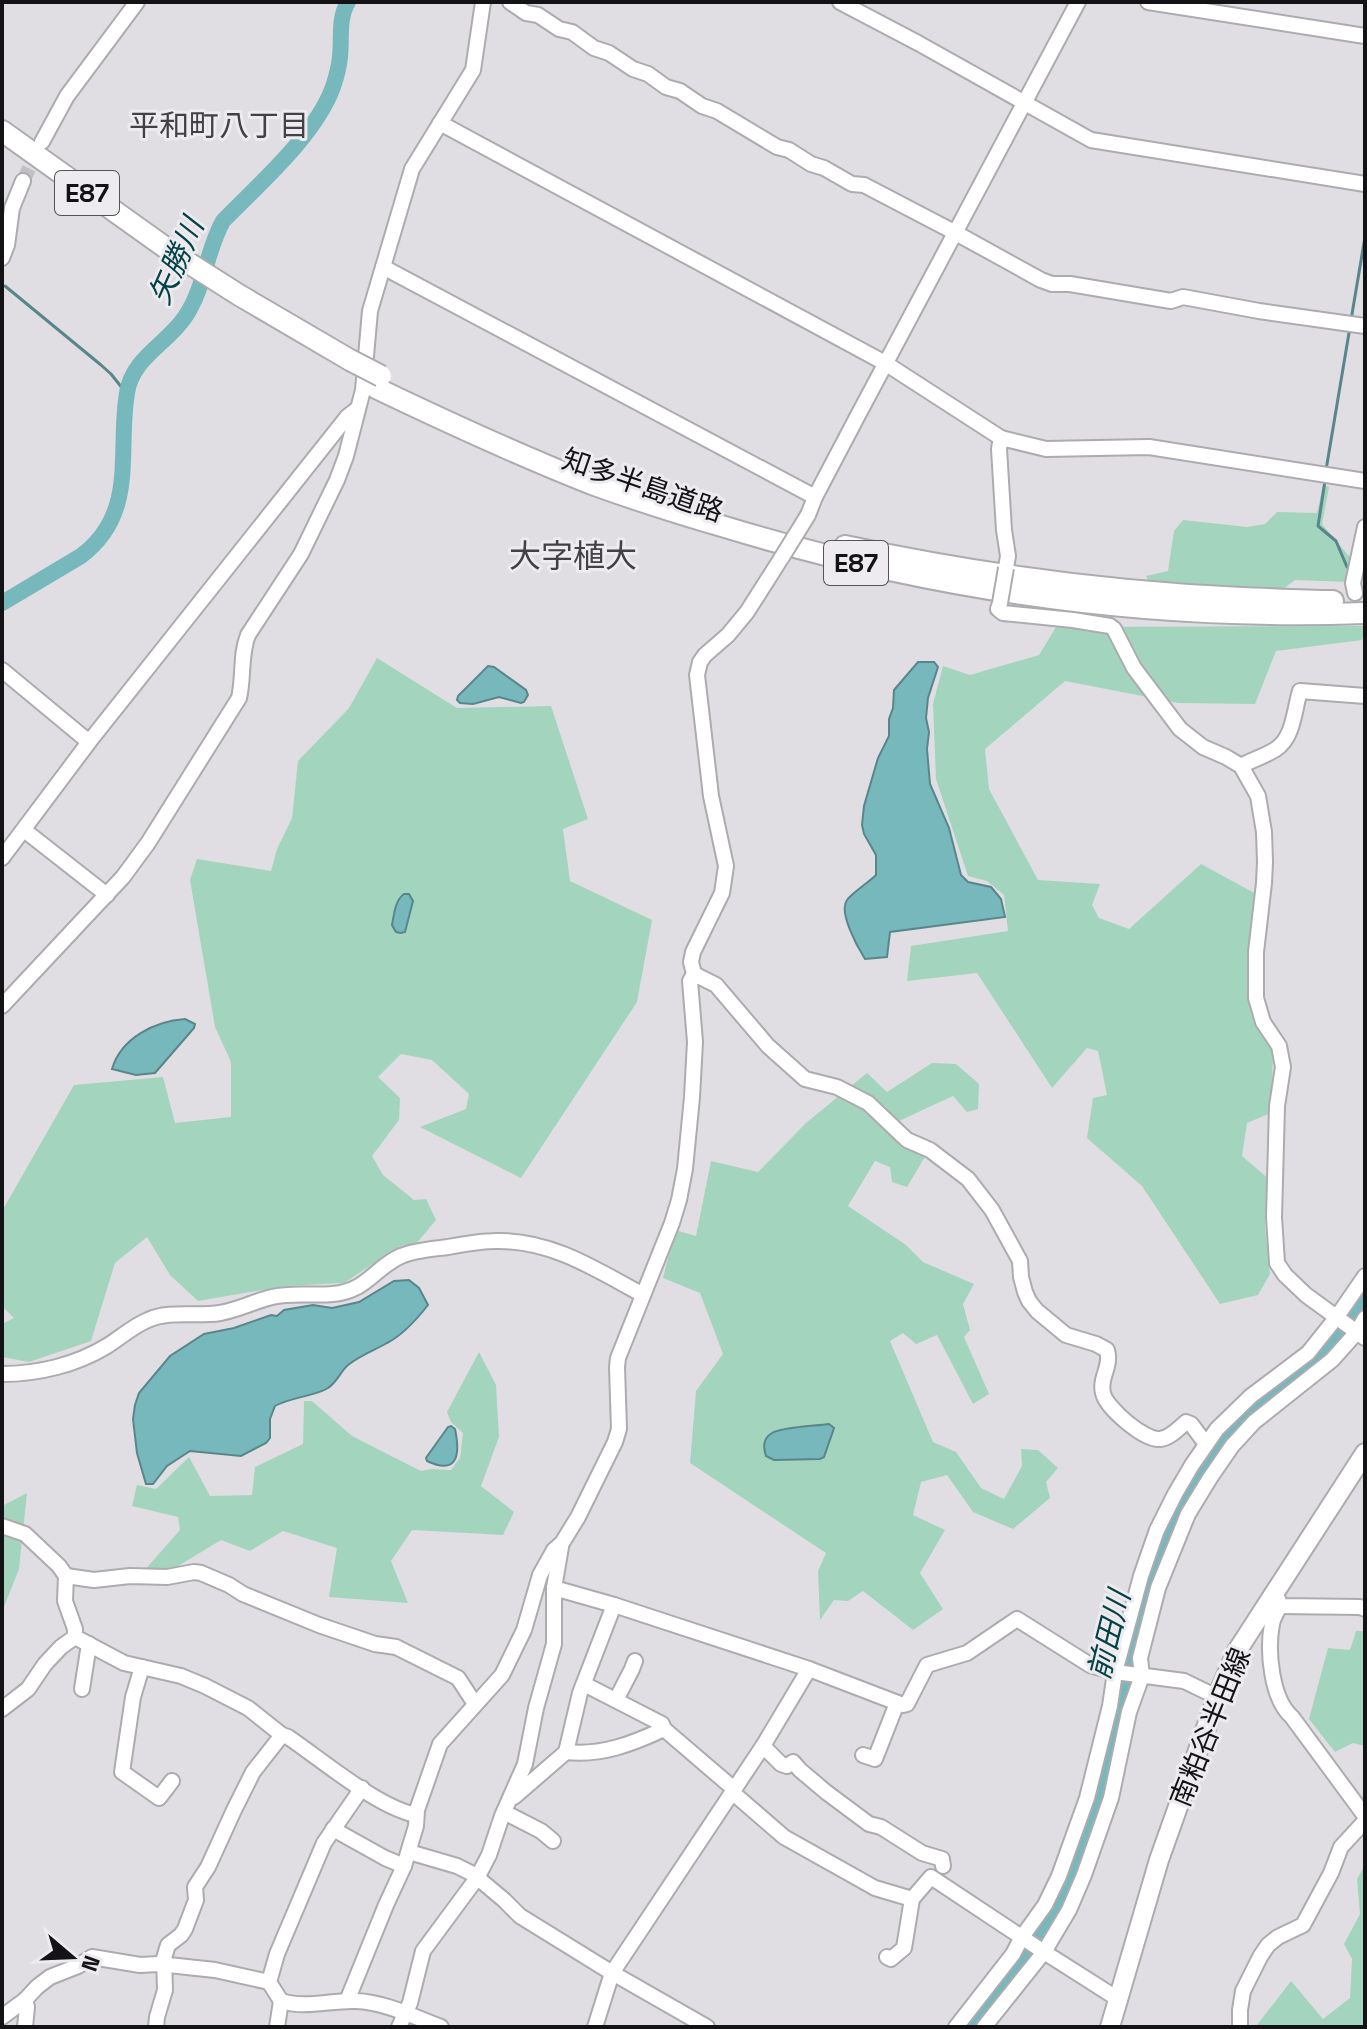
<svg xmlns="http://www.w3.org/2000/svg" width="1367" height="2029" viewBox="0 0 1367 2029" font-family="'Space Grotesk','Noto Sans JP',sans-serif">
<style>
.green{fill:#a3d5be}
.water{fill:#77b8bd;stroke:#59868a;stroke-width:2}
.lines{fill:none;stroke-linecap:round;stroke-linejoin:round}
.stream{stroke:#59868a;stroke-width:3}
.river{stroke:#77b8bd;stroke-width:16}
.minor-tunnel{stroke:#c1bfc3;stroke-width:14;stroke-dasharray:14 7;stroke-linecap:butt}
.minor-casing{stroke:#adabaf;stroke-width:18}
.major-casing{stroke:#adabaf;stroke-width:22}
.highway-casing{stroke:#adabaf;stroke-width:24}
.minor{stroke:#fff;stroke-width:14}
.major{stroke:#fff;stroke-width:18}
.highway{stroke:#fff;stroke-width:20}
.minor-bridge-casing{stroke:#adabaf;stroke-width:18;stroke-linecap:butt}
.highway-bridge-casing{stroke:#adabaf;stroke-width:24;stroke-linecap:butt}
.minor-bridge{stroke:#fff;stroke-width:14}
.highway-bridge{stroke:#fff;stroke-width:20}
.labels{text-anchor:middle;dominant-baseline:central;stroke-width:6;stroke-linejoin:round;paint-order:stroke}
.shield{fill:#edebef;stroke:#545356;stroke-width:2}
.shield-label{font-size:26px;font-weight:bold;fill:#131214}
.street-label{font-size:28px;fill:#131214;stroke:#edebef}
.neighbourhood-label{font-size:30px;fill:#424144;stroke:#edebef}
.water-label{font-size:30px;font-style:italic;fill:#034347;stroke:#edebef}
.quarter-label{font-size:32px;fill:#424144;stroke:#edebef}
</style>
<rect width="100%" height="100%" fill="#e0dee2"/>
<g class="green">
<path d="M1323,485l6,2 -7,37 31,37 -3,21 -55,-2 -13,10 -132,-5 -4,-9 22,-5 6,-40 9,-11 64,7 18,-3 12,-12 40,1z"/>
<path d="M1365,626l-3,14 -86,11 -21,53 -77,-1 -113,-22 -80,68 4,40 49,91 62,4 -8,21 7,13 30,11 72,-65 57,31 -10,65 3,54 22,40 -2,59 -24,10 -5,33 28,24 -5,46 5,48 -12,21 -38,9 -78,-118 -55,-48 6,-40 14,-3 -9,-44 -11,-3 -35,40 -75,-115 -70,8 4,-35 97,-15 -4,-36 -17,-14 -19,-5 -32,-97 -3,-75 10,-38 27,9 69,-20 17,-28z"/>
<path d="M377,658l80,50 94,-2 37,113 -25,10 7,52 82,39 -15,82 -116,176 -101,-51 46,-18 3,-15 -37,-34 -31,-6 -23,23 22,21 -1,22 -27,36 11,19 31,25 12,-1 10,21 -20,24 -16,2 -56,37 -58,3 -88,15 -28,-26 -23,-38 -32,26 -24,78 -62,21 -27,-5v-33l12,-6 -12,-12v-95l72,-126 89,-8 12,46 56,-6v-55l-16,-35 -25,-147 7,-21 74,12 6,-22 15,-31 6,-57 51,-53z"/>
<path d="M932,1063l24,1 23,20 -1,25 -11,3 -14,-16 -54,25 -5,13 18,17 14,4 -19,32 -15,-5 -2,-15 -15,-6 -27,45 58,39 17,17 51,22 -11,20 7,26 -6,7 25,57 -16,10 -36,-69 -21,9 -13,-11 -13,8 43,101 23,10 25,36 23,11 18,-33 -1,-17 17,1 20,18 -12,14 4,16 -37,31 -40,-17 -26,-37 -26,7 -8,33 32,15 -25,43 23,36 -30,21 -50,-39 -15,10 -14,-1 -14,20 -2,-49 8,-18 -136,-90 6,-72 27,-37 -23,-61 -37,-15 12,-48 21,6 15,-75 47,11 48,-49 61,-50 20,19z"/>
<path d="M479,1352l17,33 3,52 -18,49 33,26 -11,23 -91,-5 -21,31 17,42 -79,-6 8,-49 -54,-17 -33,20 -29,-11 -51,31h-26l36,-41 -2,-13 -46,-11 5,-21 19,4 33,-32 21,39 42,-1 3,-28 48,-23 1,-43h8l40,35 69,35 10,-2 20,1 9,-12 3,-25 -12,-11 -4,-10z"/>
<path d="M27,1493l-8,76 -17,43v-106z"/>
<path d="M1356,1631h9v115l-12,-3 -18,9 -26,-33 19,-71 22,2z"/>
<path d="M1365,1865v162h-106l-2,-2 34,-44 32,38 27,-21 2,-39 -8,-15 16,-30 -3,-35z"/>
</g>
<g class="water">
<path d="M918,662h16l4,5 -10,31 -2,20 3,14 -2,17 3,35 19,44 12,47 7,7 23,5 10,12 4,18 -115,15 -3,25 -22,2c-7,-11 -27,-47 -18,-59 5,-7 21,-17 29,-25v-20l-12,-21 -2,-9 2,-19 14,-48 11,-22v-17l4,-11 1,-18z"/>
<path d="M488,666l6,1 32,23 2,5 -4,7 -3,1 -22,-6 -26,7 -13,-1 -3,-3 1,-4z"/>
<path d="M404,894h5l4,7 -8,31 -4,1 -5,-1 -4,-7c2,-10 3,-25 12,-31z"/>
<path d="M185,1019l10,5 -1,4 -39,45 -19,2 -24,-6c9,-31 43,-48 73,-50z"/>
<path d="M409,1280l10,8 9,17c-11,14 -25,30 -41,38 -14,8 -26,12 -39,22 -8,7 -10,16 -20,23 -12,8 -37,9 -53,18l-5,13v19l-4,5 -25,13 -51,-5 -23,15 -14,18h-7l-9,-31 -4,-34 2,-14 4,-12 31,-37 34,-22 30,-6 37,-13 6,1 7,-6 29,-5 19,3 27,-6 35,-21z"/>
<path d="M829,1424l5,4 -10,29 -4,2 -46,1 -8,-4c-3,-9 -3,-18 6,-23 10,-6 44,-7 57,-9z"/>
<path d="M451,1426l4,3c5,24 4,47 -28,32l-1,-3 22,-31z"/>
</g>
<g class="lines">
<g class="stream">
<path d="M5,286l96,79 10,9 16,20"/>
<path d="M1351,320l14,-83"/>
<path d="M1326,470l24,-143"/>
<path d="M1325,481l-7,45 18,15 11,26 3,-1"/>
</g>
<g class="river">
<path d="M2,603l79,-47c57,-43 36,-103 46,-163 5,-35 40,-49 58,-76 20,-29 21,-66 38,-96 36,-37 92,-85 110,-134 3,-9 6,-21 7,-30 2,-19 -2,-38 8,-55"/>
<path d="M970,2027l48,-60 24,-35 22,-40 21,-51 25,-85 14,-56 9,-60 11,-41 17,-49 29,-62 29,-46 15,-18 68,-53 24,-21 39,-54"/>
</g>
<path class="minor-tunnel" d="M23,181l15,-31"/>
<defs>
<g id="minor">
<path d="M510,2l16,11 12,2 21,14 13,3 22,16 15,5 24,16 15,5 18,13 14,4 22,15 15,5 60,36 12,3 22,14 13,4 28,16 12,1 90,47 87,48 11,4h18l101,17 12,-4 76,14 106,15"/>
<path d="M840,2l78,41 173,97 274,44"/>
<path d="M1148,2l217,34"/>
<path d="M440,123l445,240 116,75 45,11 103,-2 216,34"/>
<path d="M42,142l25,-46 70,-94"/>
<path d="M2,258l5,-13 5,-37 11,-27"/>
<path d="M383,267l432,230"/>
<path d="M1001,438l-2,11 5,81 4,26 -2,12"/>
<path d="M808,515l7,-18 41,-78 222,-417"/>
<path d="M1355,593l-2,-10 12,-56"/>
<path d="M1000,603l-2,6 5,4 70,7 37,6 4,3 20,39 46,61 23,18 23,10 15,9 17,30 6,36 1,30 -1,21 -8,69v46l7,24 16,24 4,21 -6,39 -3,111 3,46 8,12 21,20 59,43"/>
<path d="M2,670l87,72"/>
<path d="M1241,766c11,-6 24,-10 35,-17 18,-12 18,-39 24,-58l65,5"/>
<path d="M24,830l83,65"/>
<path d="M2,858l87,-116 258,-325 10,-8"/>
<path d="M694,974l-3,-12 2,-10 29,-59 4,-27 -15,-70 -14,-121 3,-13 5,-7 23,-20 19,-23 35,-55"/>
<path d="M2,1006l121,-129 25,-34 91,-145c5,-21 1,-43 9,-63l53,-81 36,-74 9,-24 17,-66 7,-79 42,-142 61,-99 10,-68"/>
<path d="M2,1374c36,0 74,-9 105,-28 13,-8 26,-20 41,-26 22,-10 48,-3 72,-7 18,-3 35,-12 52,-16 21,-5 40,-1 61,-3 34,-3 41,-26 68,-38 14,-6 32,-7 47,-9 16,-3 33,-6 49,-6 55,-1 100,29 146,54"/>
<path d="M2,1526l23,8 34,32 7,10 -1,25 10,28v8"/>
<path d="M66,1576l28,4 36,-4 37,1 27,-5 7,1 28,12 14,9 76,31 56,19 21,3 62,31 17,26"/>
<path d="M554,1588l60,17 195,64 94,36 4,-1 20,-39 40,-12 50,-34 73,46 25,7 69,9 33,16"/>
<path d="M1278,1599l2,7 80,1 5,2"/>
<path d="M1280,1606c-3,6 -7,12 -8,18 -5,26 -1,75 20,93l73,99"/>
<path d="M75,1637l49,26 57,13 24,10 43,22 34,27 6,2c34,23 89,70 128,78"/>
<path d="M142,1667l-9,30 -11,75 37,26 13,-17"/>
<path d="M584,1684l78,40 2,5 70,60"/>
<path d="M82,1689l7,-45"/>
<path d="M616,1700l16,-31 3,-8"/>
<path d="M2,1709l26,-20 17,-25 16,-17 14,-10"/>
<path d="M763,1746l46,-77"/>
<path d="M566,1752c35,4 66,-8 98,-23"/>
<path d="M863,1755l12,4 22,-56"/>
<path d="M362,1788l-38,55 -47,111 -8,28 12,19c25,8 49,-1 75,0 29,1 58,16 85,26"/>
<path d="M732,1792l52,45 91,51 37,11 -8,49 -13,11 -4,-2"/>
<path d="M514,1797l52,-45 14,-59 34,-88"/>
<path d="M504,1812l37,19 12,10"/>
<path d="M333,1829l52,29 19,8"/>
<path d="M409,1852l48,14 16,8 31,26 16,16 89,55 98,56"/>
<path d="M912,1899l19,-22 113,75 74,47"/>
<path d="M25,2000l2,7 -2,20"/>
<path d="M347,2001l39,-96 18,-39 12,-40 1,-16 23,-66 62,-69 22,-45 16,-55 14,-25 8,-7 16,-26 37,-75 4,-13 -2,-62 1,-9 54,-135 7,-23 6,-31 7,-72 3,-55 -5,-61 4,-7 22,11 52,61 37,33 32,8 31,16 39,37 23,10 38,29 24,31 28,51 1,16 4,15 4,9 8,10 29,24 30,9 11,6c5,16 -8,28 -4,43 3,15 42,48 57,46 10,-1 19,-11 26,-17l5,2 15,20"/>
<path d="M2,2017l23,-17 12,-13 13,-10 28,-11 14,-9 48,8 19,-1 56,6 54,12"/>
<path d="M156,2027l1,-10 8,-27 -1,-32 4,-13 13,-10 4,-6 11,-29 -1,-13 13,-20 26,-57 19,-38 29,-37"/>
<path d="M277,2027l4,-26"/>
<path d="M399,2027l11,-24 13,-52 54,-73 12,-23 13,-39 23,-52 11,-56 18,-64v-56l7,-41"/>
<path d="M595,2027l17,-54 151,-227 18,18 6,2 6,-4 7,8 26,22 43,32 12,3 41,26 20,6 1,7"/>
<path d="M956,2027l57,-73 9,-17 23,-32 14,-29 28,-78 23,-92 5,-34 26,-96 16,-46 18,-36 17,-29 25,-36 34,-33 57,-43 28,-35 29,-42"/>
<path d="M984,2027l60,-75 25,-42 15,-35 27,-77 18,-86 13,-36 -2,-18 18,-70 30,-74 22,-36 22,-32 22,-24 78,-62 25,-28 8,-14"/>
<path d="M1240,2027v-17l3,-19 17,-34 8,-12 10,-8 25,-12 28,-52 10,-26 24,-26"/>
</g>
<path id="major" d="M1110,2027l49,-167 58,-163 20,-46 128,-198"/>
<g id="highway">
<path d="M2,131l171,122 66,42 111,65"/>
<path d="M376,388c71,34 142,67 216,96 44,16 88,30 133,43 207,63 424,94 640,86"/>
<path d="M845,546c131,28 263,46 397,52 30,1 61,3 91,3"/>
</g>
</defs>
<use href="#minor" class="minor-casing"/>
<use href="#major" class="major-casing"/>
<use href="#highway" class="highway-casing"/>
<use href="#minor" class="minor"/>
<use href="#major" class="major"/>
<use href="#highway" class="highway"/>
<defs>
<g id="minor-bridge">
<path d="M782,557l26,-42"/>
<path d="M1000,603l6,-35"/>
</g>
<path id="highway-bridge" d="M350,360l31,16"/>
</defs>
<use href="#minor-bridge" class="minor-bridge-casing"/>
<use href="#highway-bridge" class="highway-bridge-casing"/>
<use href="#minor-bridge" class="minor-bridge"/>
<use href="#highway-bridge" class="highway-bridge"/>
</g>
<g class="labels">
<g class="shield">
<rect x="55" y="171" width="64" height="44" rx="6"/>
<rect x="824" y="541" width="64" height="44" rx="6"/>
</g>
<g class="shield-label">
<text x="87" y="193">E87</text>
<text x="856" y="563">E87</text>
</g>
<g class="street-label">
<text transform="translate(643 485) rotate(19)">知多半島道路</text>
<text transform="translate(1210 1727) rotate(-68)">南粕谷半田線</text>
</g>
<g class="neighbourhood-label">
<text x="219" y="125">平和町八丁目</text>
</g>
<g class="water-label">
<text transform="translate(176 261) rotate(-66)">矢勝川</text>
<text transform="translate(1109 1635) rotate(-76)">前田川</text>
</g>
<g class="quarter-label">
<text x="573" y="556">大字植大</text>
</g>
</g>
<rect width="1367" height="2029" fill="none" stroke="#131214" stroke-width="8"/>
<g transform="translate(72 1957) rotate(109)" stroke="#edebef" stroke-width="6" paint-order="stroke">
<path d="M0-6L14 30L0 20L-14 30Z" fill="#131214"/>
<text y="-12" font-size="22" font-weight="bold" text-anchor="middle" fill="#131214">N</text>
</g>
</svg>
